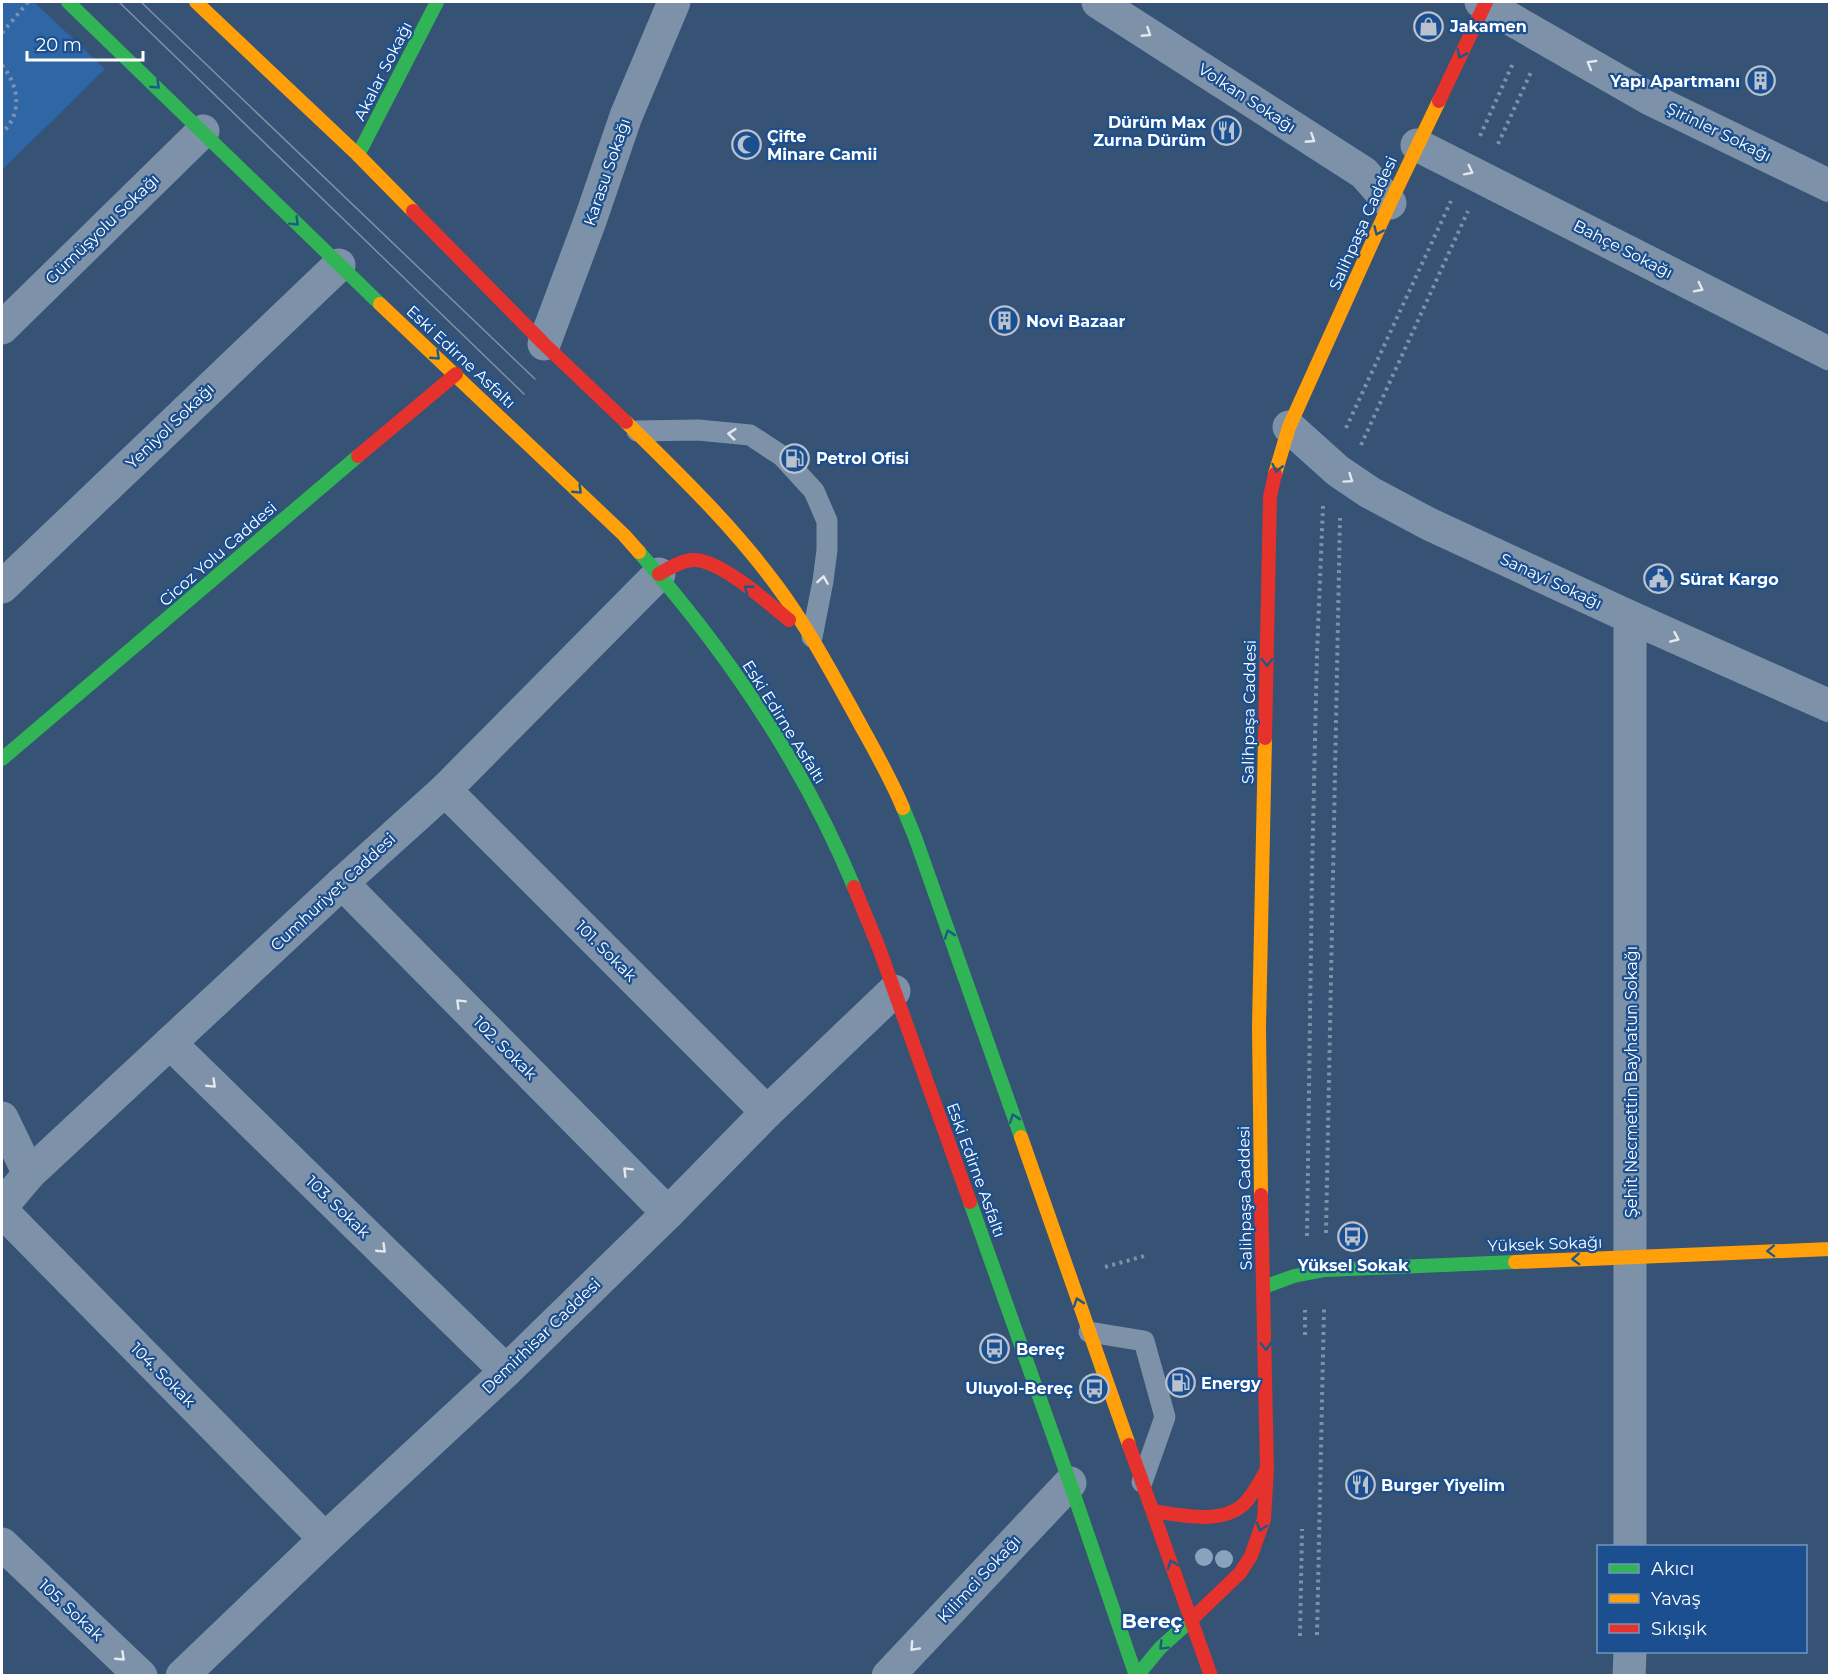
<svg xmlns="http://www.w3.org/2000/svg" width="1831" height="1677" viewBox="0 0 1831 1677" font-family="Montserrat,sans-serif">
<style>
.green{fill:#2f66a5}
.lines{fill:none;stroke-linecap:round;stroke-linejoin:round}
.path{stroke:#7d92a8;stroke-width:4;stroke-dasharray:3 4.5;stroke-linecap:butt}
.lane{stroke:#7d92a8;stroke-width:21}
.street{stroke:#7d92a8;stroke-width:33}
.fast{stroke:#30b455;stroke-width:14}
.slow{stroke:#ff9f0a;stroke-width:14}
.jam{stroke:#e5322d;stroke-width:14}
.tram{stroke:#7e92a7;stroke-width:1.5}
.tree{fill:#8aa2be}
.oneway{stroke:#e5e9ee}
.oneway2{stroke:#1d5989}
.labels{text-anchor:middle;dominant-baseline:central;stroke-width:4.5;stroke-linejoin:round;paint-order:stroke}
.poi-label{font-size:16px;font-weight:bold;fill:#fff;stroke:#1b4f8f;text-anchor:start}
.street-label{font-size:16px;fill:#fff;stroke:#1b4f8f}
.quarter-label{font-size:20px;font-weight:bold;fill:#fff;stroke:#1b4f8f}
</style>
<rect width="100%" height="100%" fill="#365274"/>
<path class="green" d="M2,2h32l71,67 -103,101z"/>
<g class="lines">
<g class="path">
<path d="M2,33l26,-31"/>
<path d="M2,65c17,21 21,48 0,68"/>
<path d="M1480,136l34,-75"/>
<path d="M1498,144l33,-72"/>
<path d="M1346,428l105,-227"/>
<path d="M1361,445l107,-234"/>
<path d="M1326,1233l14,-715"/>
<path d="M1307,1236l5,-363 5,-220 6,-147"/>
<path d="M1105,1267l43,-12"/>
<path d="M1305,1335v-25"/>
<path d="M1317,1635l7,-327"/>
<path d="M1300,1636l2,-107"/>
</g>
<g class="lane">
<path d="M637,431l61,-1 52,5 32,21 32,35 13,30v29l-4,31 -11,56"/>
<path d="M1089,1332l55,9 21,76 -23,65"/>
</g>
<g class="street">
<path d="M1098,2l266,171 26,30"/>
<path d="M1481,2l169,97 180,87"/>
<path d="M1417,145l413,209"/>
<path d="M2,328l201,-197"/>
<path d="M544,344l46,-123 36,-105 48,-114"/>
<path d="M1289,427l49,44 31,21 60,32 201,93 200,89"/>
<path d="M2,587l337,-322"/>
<path d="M1630,617v929"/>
<path d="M445,790l322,322"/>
<path d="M342,883l326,330"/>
<path d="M170,1043l336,328"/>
<path d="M2,1118l27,56"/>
<path d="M2,1206l27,-32 313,-291 103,-93 214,-216"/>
<path d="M2,1211l323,328"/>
<path d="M2,1544l139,132"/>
<path d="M182,1676l143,-137 181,-168 162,-158 99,-101 127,-121"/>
<path d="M888,1676l182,-193"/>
<path d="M1629,1676l1,-24"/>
</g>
<g class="fast">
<path d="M68,2l312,302"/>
<path d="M358,155l79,-153"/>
<path d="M639,552c89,101 164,212 215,335"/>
<path d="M2,759l356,-303"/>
<path d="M903,808l12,29 106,300"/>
<path d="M970,1202l100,281 66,193"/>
<path d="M1264,1287l30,-11 31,-6 190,-8"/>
<path d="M1137,1676l23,-28 32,-29"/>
</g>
<g class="slow">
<path d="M196,2l162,153 55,56"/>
<path d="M380,304l244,231 15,17"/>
<path d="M626,422c53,52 107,104 151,164 29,39 52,82 76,125 17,32 36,63 50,97"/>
<path d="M1275,474l14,-47 101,-224 49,-102"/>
<path d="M1021,1137l108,308"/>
<path d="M1261,1195l-2,-168 6,-289"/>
<path d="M1515,1262l315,-13"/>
</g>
<g class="jam">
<path d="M1439,101l47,-99"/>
<path d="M413,211l131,133 82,78"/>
<path d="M358,456l98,-82"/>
<path d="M659,574c10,-6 23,-14 35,-14 27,0 74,43 95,60"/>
<path d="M1265,738l5,-241 5,-23"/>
<path d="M854,887l25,61 91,254"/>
<path d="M1129,1445l82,231"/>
<path d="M1153,1511c26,4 69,14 91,-7 10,-10 16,-23 23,-35"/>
<path d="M1192,1619l48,-46 11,-17 13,-37 3,-50 -6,-274"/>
</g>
<g class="tram">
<path d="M119,2l405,392"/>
<path d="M141,2l394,377"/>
</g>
</g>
<g class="tree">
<circle cx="1204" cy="1557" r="9"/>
<circle cx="1224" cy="1559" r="9"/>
</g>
<defs><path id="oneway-chevron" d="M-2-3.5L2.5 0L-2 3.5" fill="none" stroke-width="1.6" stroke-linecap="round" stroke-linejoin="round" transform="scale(1.5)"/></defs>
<g class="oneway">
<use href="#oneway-chevron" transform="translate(1147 33) rotate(33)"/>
<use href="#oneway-chevron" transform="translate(1591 64) rotate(-150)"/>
<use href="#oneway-chevron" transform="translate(1311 139) rotate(33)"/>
<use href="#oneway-chevron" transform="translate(1469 171) rotate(27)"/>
<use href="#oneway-chevron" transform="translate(1699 288) rotate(27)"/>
<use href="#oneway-chevron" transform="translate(732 434) rotate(-174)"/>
<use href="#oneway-chevron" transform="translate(1349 479) rotate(35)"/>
<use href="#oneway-chevron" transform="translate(823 580) rotate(-81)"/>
<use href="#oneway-chevron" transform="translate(1675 638) rotate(24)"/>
<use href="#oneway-chevron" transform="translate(460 1003) rotate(-135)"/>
<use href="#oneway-chevron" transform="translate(212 1084) rotate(44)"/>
<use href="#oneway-chevron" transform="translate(627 1171) rotate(-135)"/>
<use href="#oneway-chevron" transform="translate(382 1249) rotate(44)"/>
<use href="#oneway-chevron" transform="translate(914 1647) rotate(133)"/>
<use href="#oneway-chevron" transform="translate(121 1657) rotate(43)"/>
</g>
<g class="oneway2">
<use href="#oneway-chevron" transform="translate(1461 54) rotate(116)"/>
<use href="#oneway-chevron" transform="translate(156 85) rotate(44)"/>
<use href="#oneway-chevron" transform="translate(295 222) rotate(45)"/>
<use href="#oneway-chevron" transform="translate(1378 231) rotate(114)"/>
<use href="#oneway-chevron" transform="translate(436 356) rotate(43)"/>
<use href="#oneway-chevron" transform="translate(1277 468) rotate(103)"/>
<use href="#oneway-chevron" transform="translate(578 490) rotate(44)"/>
<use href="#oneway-chevron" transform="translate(748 589) rotate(-142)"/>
<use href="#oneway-chevron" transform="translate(1267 662) rotate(91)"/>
<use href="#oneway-chevron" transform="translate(949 934) rotate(-109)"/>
<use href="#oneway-chevron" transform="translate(1014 1118) rotate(-109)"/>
<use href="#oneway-chevron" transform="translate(1771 1251) rotate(178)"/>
<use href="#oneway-chevron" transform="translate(1576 1259) rotate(178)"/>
<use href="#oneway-chevron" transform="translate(1078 1302) rotate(-109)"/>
<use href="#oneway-chevron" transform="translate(1266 1346) rotate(88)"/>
<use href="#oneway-chevron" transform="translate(1261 1527) rotate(108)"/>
<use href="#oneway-chevron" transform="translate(1172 1564) rotate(-110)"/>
<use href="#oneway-chevron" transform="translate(1163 1646) rotate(135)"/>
</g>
<defs>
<symbol id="shop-ring" viewBox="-11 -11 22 22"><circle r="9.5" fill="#1b4f8f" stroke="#b9c2ce" stroke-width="1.5"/><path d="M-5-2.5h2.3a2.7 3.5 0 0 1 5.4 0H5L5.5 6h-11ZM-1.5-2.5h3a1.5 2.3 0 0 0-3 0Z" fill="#b9c2ce"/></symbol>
<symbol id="building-ring" viewBox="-11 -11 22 22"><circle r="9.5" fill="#1b4f8f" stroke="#b9c2ce" stroke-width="1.5"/><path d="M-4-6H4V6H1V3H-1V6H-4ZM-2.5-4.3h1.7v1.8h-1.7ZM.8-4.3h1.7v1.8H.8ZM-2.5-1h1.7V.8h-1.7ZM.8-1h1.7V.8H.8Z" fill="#b9c2ce"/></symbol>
<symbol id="restaurant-ring" viewBox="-11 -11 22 22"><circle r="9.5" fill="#1b4f8f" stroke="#b9c2ce" stroke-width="1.5"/><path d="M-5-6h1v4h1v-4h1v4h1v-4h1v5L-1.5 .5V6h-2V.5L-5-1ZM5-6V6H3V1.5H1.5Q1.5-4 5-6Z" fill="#b9c2ce"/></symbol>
<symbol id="mosque-ring" viewBox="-11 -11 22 22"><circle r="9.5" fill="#1b4f8f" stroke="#b9c2ce" stroke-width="1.5"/><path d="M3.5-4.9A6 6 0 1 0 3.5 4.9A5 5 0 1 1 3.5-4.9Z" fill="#b9c2ce"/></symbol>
<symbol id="fuel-ring" viewBox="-11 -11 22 22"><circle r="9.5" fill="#1b4f8f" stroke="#b9c2ce" stroke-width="1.5"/><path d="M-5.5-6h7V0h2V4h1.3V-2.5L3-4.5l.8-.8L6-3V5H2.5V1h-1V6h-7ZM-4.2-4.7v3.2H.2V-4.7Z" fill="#b9c2ce"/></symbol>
<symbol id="civic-ring" viewBox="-11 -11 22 22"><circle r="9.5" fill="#1b4f8f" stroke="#b9c2ce" stroke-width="1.5"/><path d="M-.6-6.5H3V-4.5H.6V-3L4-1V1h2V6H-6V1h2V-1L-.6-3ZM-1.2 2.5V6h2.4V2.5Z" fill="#b9c2ce"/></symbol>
<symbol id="bus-ring" viewBox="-11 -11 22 22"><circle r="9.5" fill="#1b4f8f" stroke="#b9c2ce" stroke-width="1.5"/><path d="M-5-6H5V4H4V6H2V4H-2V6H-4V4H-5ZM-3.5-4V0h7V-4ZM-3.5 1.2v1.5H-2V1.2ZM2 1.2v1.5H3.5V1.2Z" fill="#b9c2ce"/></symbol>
</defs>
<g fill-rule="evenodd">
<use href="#shop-ring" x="1412" y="10" width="33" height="33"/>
<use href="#building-ring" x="1744" y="64" width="33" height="33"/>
<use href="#restaurant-ring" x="1210" y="114" width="33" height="33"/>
<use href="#mosque-ring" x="730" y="128" width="33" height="33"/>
<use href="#building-ring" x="988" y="304" width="33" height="33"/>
<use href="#fuel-ring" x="778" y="442" width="33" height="33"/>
<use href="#civic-ring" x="1642" y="562" width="33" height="33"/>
<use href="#bus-ring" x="1336" y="1220" width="33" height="33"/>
<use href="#bus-ring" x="978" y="1332" width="33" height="33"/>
<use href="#fuel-ring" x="1164" y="1366" width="33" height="33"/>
<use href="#bus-ring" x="1078" y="1372" width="33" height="33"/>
<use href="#restaurant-ring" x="1344" y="1468" width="33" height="33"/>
</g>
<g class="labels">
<g class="poi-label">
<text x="1450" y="26">Jakamen</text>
<text x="1740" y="81" text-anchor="end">Yapı Apartmanı</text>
<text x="1206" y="122" text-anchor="end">Dürüm Max<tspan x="1206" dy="18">Zurna Dürüm</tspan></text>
<text x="767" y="136">Çifte<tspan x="767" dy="18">Minare Camii</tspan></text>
<text x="1026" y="321">Novi Bazaar</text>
<text x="816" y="458">Petrol Ofisi</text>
<text x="1680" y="579">Sürat Kargo</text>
<text x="1353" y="1265" text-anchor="middle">Yüksel Sokak</text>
<text x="1016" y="1349">Bereç</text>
<text x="1201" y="1383">Energy</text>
<text x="1073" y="1388" text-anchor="end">Uluyol-Bereç</text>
<text x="1381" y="1485">Burger Yiyelim</text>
</g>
<g class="street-label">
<text transform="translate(383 71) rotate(-63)">Akalar Sokağı</text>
<text transform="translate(1247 98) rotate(33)">Volkan Sokağı</text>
<text transform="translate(1719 132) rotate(26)">Şirinler Sokağı</text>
<text transform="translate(607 172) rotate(-71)">Karasu Sokağı</text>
<text transform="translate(1363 223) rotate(-66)">Salihpaşa Caddesi</text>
<text transform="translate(102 229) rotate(-44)">Gümüşyolu Sokağı</text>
<text transform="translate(1623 249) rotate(27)">Bahçe Sokağı</text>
<text transform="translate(461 357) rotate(43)">Eski Edirne Asfaltı</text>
<text transform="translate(170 426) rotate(-44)">Yeniyol Sokağı</text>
<text transform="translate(218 554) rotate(-41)">Cicoz Yolu Caddesi</text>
<text transform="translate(1551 581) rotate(25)">Sanayi Sokağı</text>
<text transform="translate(1249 712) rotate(-89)">Salihpaşa Caddesi</text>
<text transform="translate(784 722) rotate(58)">Eski Edirne Asfaltı</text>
<text transform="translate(333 892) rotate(-43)">Cumhuriyet Caddesi</text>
<text transform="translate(606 951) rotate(45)">101. Sokak</text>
<text transform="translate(505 1048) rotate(45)">102. Sokak</text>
<text transform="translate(1631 1082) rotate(-90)">Şehit Necmettin Bayhatun Sokağı</text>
<text transform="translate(976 1170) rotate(70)">Eski Edirne Asfaltı</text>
<text transform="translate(1245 1198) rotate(-91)">Salihpaşa Caddesi</text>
<text transform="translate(338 1207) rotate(44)">103. Sokak</text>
<text transform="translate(1545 1244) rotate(-2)">Yüksek Sokağı</text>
<text transform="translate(541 1336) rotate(-44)">Demirhisar Caddesi</text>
<text transform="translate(163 1375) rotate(45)">104. Sokak</text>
<text transform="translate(979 1579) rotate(-47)">Kilimci Sokağı</text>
<text transform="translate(71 1610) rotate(43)">105. Sokak</text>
</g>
<g class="quarter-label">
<text x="1152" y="1621">Bereç</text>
</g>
</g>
<rect width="1831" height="1677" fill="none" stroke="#ffffff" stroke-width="6"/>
<rect x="1597" y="1545" width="210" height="108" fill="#1b4f8f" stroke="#7695bc" stroke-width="1.5"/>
<rect x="1609" y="1564" width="30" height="9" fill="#30b455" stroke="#7695bc" stroke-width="1.5"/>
<text x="1651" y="1575" font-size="18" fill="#ffffff">Akıcı</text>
<rect x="1609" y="1594" width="30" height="9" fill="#ff9f0a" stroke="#7695bc" stroke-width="1.5"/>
<text x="1651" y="1605" font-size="18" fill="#ffffff">Yavaş</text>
<rect x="1609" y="1624" width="30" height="9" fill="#e5322d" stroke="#7695bc" stroke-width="1.5"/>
<text x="1651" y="1635" font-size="18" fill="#ffffff">Sıkışık</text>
<path d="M27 51v9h116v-9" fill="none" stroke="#ffffff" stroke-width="3"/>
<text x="36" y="51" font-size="18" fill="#ffffff" stroke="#1b4f8f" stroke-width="4.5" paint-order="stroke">20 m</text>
</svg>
